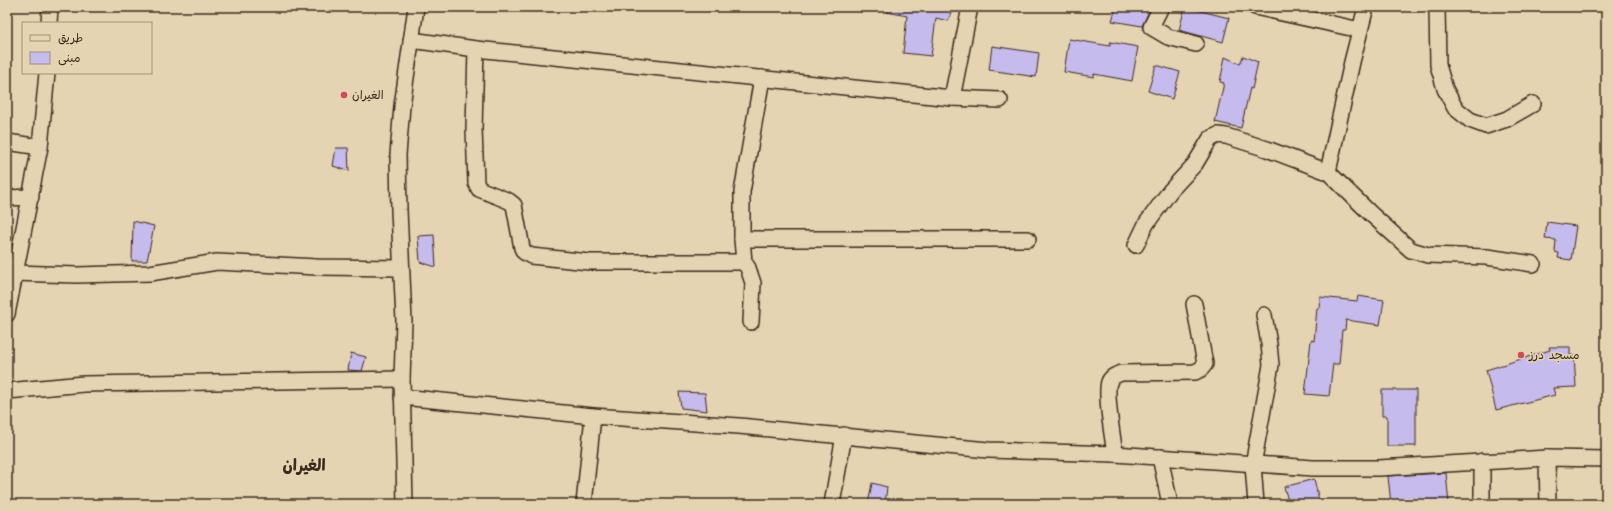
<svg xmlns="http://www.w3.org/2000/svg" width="1613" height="511" viewBox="0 0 1613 511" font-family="Kalam,'Playpen Sans Arabic',sans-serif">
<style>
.building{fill:#c6bbed;stroke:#3b2a1e}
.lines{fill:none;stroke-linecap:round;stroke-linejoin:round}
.minor-casing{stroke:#3b2a1e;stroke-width:18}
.minor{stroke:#e5d4b1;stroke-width:15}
.poi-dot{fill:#d1495b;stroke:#e5d4b1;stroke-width:1.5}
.labels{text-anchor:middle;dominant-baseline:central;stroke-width:3;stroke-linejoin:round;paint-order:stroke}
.poi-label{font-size:12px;fill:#3b2a1e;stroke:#e5d4b1;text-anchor:start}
.district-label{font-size:16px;font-weight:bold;fill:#3b2a1e;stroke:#e5d4b1}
</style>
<rect width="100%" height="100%" fill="#e5d4b1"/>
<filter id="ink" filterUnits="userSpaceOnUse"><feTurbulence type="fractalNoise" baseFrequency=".025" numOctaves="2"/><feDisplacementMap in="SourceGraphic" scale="8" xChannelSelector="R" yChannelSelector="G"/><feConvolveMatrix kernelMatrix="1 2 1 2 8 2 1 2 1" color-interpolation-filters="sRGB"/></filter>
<g filter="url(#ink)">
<g class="building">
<path d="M887,7h66l-5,14 -12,-3 -5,38 -28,-3 4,-37 -20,-4z"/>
<path d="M1116,7h35l-9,19 -30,-5z"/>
<path d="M1185,7l44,11 -6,24 -44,-12z"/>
<path d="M1069,39l41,7v-4l28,5 -6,34 -38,-7v3l-30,-5z"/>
<path d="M992,46l47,7 -3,24 -47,-7z"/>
<path d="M1243,56l15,6 -6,27 -2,-1 -9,40 -26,-6 9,-39 -4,-1 5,-25 15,7z"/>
<path d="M1156,65l24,7 -8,27 -24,-8z"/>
<path d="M336,148h12l1,23 -16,-5z"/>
<path d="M133,221l21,5 -7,35h-15z"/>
<path d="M1547,222l29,4 -5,34 -13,-2 1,-5 -4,-1 1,-12 -11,-1z"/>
<path d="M434,235l2,32 -16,-5 -2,-26z"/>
<path d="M1358,296l26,4 -4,25 -34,-5 -1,10h-3l-3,34h-6l-4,32 -24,-2 6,-54 3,1 3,-33h2l1,-11 37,4z"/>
<path d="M1549,347h21v8h4l2,32 -23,1 2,7 -59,15 -10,-40 64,-20z"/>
<path d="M351,353l15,4 -4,14 -14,-1z"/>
<path d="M1382,390h34v56h-29v-30h-5z"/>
<path d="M679,392l26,1 2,18 -26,-3z"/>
<path d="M1446,473l3,31h-58l-3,-28z"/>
<path d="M1314,479l6,25h-31l-5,-17z"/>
<path d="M872,483l15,4 -2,17h-17z"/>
</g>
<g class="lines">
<defs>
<g id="minor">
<path d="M1161,7l-10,20 17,10 28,7"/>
<path d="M1255,7l105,23"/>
<path d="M1437,7l1,58 7,24 10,19 15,12 16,6 21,-7 26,-15"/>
<path d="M49,23l1,-16"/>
<path d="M411,40l65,9 476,49 48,2"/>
<path d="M476,49l-2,80 2,54 3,6 30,12 5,4 8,43 2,4 7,4 58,6h155"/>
<path d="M762,78l-20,114v47h286"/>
<path d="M952,98l18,-91"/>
<path d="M7,142l33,5"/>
<path d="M1328,172l24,-110 14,-55"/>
<path d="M7,198l24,-1"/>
<path d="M742,239l2,23 4,6 5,15 -2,39"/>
<path d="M1136,245l10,-21 24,-33 25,-27 15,-25 8,-4 8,1 41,13 61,23 43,42 40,36 17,5 59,2 46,7"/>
<path d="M14,273l63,2 73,-2 67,-11 100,5 84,1"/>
<path d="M7,314l33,-167 7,-74"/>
<path d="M7,391l77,-7 318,-5"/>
<path d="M402,397l191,19 146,10 249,24 127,4 198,14h66l168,-10 59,1"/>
<path d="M1115,454c-2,-15 -10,-59 -6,-72 2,-5 7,-7 12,-9l74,-1 6,-3 4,-5 -11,-60"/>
<path d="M1160,457l10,47"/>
<path d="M1547,458l1,46"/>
<path d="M1482,461v43"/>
<path d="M405,504l-3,-125 2,-58 -5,-111 -1,-55 4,-49 14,-99"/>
<path d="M584,504l9,-88"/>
<path d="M832,504l12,-69"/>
<path d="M1256,504l-3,-39 18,-100 -2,-21 -5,-29"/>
</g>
</defs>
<use href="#minor" class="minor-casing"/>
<use href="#minor" class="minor"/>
</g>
</g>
<g class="poi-dot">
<circle cx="344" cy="95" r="4"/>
<circle cx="1521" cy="355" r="4"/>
</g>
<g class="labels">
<g class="poi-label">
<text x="352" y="95">الغيران</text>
<text x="1529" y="355">مسجد درز</text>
</g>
<g class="district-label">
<text x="304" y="466">الغيران</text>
</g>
</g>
<rect width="1613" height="511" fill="none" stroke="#e5d4b1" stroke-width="24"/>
<rect x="12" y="12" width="1589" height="487" fill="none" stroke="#3b2a1e" stroke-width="1.5" filter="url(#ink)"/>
<rect x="22" y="22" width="130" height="52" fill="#e5d4b1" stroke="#a19076"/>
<rect x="30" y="35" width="20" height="6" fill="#e5d4b1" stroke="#a19076"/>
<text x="58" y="42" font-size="12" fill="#3b2a1e">طريق</text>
<rect x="30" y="52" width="20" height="12" fill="#c6bbed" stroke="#a19076"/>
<text x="58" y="62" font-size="12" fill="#3b2a1e">مبنى</text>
</svg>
